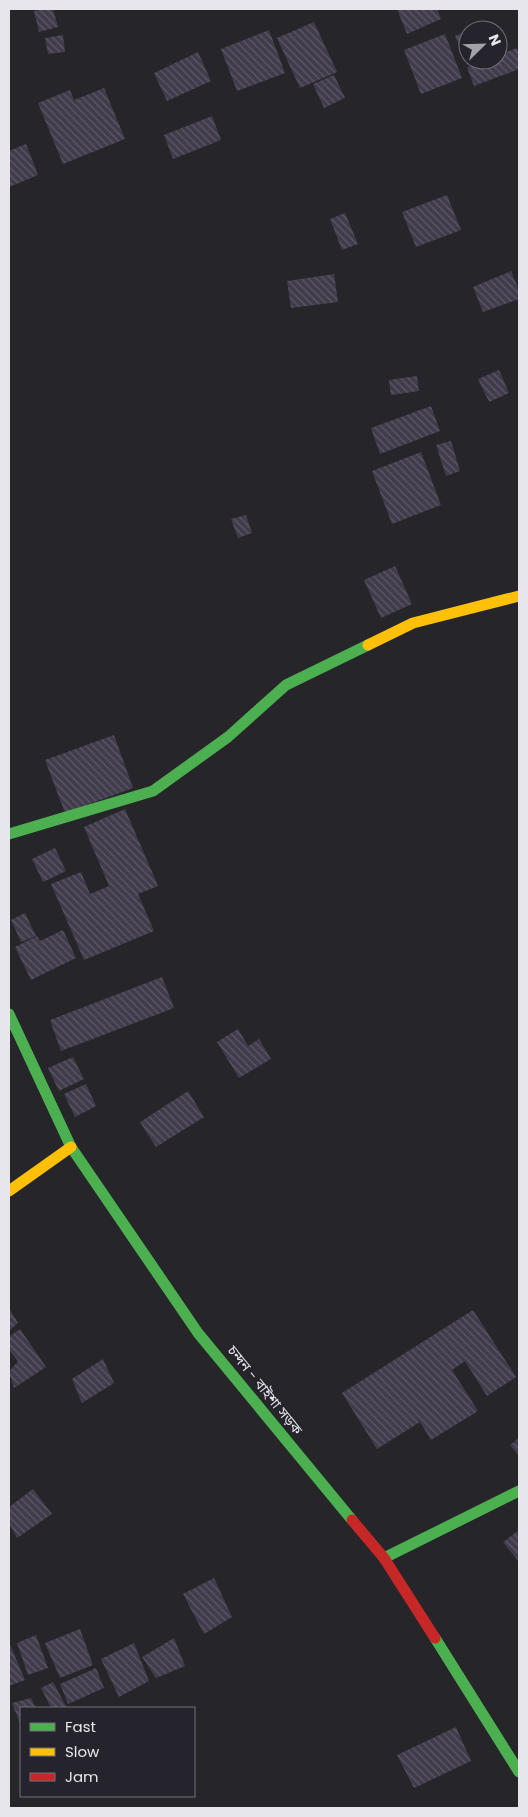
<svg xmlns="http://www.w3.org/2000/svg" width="528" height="1817" viewBox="0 0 528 1817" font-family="Poppins,'Noto Sans Bengali',sans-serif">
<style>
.building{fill:url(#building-back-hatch)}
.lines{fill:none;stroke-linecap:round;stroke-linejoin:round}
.fast{stroke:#4caf50;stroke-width:11}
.slow{stroke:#ffc107;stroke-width:11}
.jam{stroke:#c62828;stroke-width:11}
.labels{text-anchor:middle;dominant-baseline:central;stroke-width:4;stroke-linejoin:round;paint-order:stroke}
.street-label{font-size:14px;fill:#e7e6ec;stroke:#25232c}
</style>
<defs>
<pattern id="building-back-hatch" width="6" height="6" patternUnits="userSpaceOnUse" patternTransform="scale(1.25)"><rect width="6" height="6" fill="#403c4b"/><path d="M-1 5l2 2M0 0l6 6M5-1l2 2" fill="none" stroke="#5c5865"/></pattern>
</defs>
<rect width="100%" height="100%" fill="#26252a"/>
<g class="building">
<path d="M44,9h9l5,18 -19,5 -5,-21z"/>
<path d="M397,9h40l4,10 -34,15z"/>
<path d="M314,22l23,50 -37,16 -23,-50z"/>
<path d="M269,30l16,43 -48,18 -16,-42z"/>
<path d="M468,31v29h10l-11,5 -12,-29z"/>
<path d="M445,34l17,44 -41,16 -17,-44z"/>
<path d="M63,35l2,17 -17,2 -3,-16z"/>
<path d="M517,48l2,7v14l-45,17 -7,-19 19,-7h12v-5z"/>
<path d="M198,52l13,29 -44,20 -13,-28z"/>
<path d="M334,75l11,23 -21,10 -11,-24z"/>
<path d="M104,88l21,51 -62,25 -25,-61 32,-13 4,10z"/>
<path d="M212,116l9,24 -48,19 -9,-24z"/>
<path d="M26,144l12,31 -29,12v-36z"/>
<path d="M447,195l14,35 -45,17 -14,-35z"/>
<path d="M345,213l13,31 -16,6 -12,-31z"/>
<path d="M511,271l8,19v9l-36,13 -10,-25z"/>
<path d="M334,274l4,28 -47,6 -4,-27z"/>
<path d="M499,370l10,23 -20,9 -11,-23z"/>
<path d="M417,376l2,15 -28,4 -2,-15z"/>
<path d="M431,406l9,25 -60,23 -9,-26z"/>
<path d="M451,441l9,30 -14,5 -10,-31z"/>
<path d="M421,452l20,53 -49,19 -20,-53z"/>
<path d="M246,515l6,18 -14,5 -7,-19z"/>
<path d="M395,566l17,38 -31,14 -17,-38z"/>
<path d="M114,735l19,53 -68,25 -20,-53z"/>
<path d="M125,809l33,77 -20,8 16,37 -70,29 -33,-76 30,-12 9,22 19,-8 -25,-59z"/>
<path d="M55,848l11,23 -23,11 -11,-23z"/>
<path d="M25,913l11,23 -15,6 -10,-22z"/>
<path d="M63,930l13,28 -45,22 -16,-33 22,-11 3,5z"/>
<path d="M162,977l12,31 -113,43 -11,-31z"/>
<path d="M238,1029l10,17 11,-7 12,20 -32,19 -22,-36z"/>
<path d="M73,1057l11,22 -25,12 -11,-23z"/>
<path d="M86,1084l10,22 -21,11 -11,-23z"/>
<path d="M188,1091l16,26 -48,30 -16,-25z"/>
<path d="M9,1308l9,15 -9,8z"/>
<path d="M473,1310l43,67 -29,19 -22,-35 -13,9 26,41 -47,29 -11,-18 -43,27 -35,-56z"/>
<path d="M20,1329l26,38 -32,21 -5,-16 9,-11 -9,-11v-13z"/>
<path d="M103,1359l11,24 -32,20 -10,-24z"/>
<path d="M519,1438v18l-9,-11z"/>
<path d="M33,1489l19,25 -35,24 -8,-15v-16z"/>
<path d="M519,1530v32l-16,-20z"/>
<path d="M214,1578l18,39 -28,17 -21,-40z"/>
<path d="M80,1629l13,36 -33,13 -15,-35z"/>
<path d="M36,1635l12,33 -20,7 -11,-32z"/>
<path d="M174,1638l11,28 -29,12 -14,-21z"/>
<path d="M9,1642l16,38 -16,6z"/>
<path d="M134,1643l15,38 -30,16 -18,-38z"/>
<path d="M96,1668l8,20 -36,16 -8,-20z"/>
<path d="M53,1682l14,26h-16l-10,-20z"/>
<path d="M31,1698l5,10h-15v18l-9,-23z"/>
<path d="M456,1727l15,34 -57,27 -17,-33z"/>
</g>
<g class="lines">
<g class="fast">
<path d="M9,834l144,-43 75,-54 58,-52 82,-40"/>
<path d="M9,1014l62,133 127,186 154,187"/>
<path d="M384,1558l135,-67"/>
<path d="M435,1638l84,134"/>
</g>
<g class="slow">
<path d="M368,645l45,-22 106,-27"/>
<path d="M9,1191l62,-44"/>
</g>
<path class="jam" d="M352,1520l32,38 51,80"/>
</g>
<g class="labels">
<g class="street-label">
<text transform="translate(265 1390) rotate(51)">চন্দন - বাইশা সড়ক</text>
</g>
</g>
<rect width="528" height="1817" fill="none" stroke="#e7e6ec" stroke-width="20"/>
<rect x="20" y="1707" width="175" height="90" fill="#25232c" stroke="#737179"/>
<rect x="30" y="1723" width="25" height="8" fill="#4caf50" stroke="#737179"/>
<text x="65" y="1732" font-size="15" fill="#e7e6ec">Fast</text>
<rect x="30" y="1748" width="25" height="8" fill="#ffc107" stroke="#737179"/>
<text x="65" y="1757" font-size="15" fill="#e7e6ec">Slow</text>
<rect x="30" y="1773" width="25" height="8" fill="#c62828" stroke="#737179"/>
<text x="65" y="1782" font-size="15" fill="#e7e6ec">Jam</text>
<g transform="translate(483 45) rotate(67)"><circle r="24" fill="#25232c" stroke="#737179"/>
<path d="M0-4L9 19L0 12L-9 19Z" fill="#a3a2a8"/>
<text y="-8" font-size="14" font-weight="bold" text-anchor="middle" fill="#e7e6ec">N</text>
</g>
</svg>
